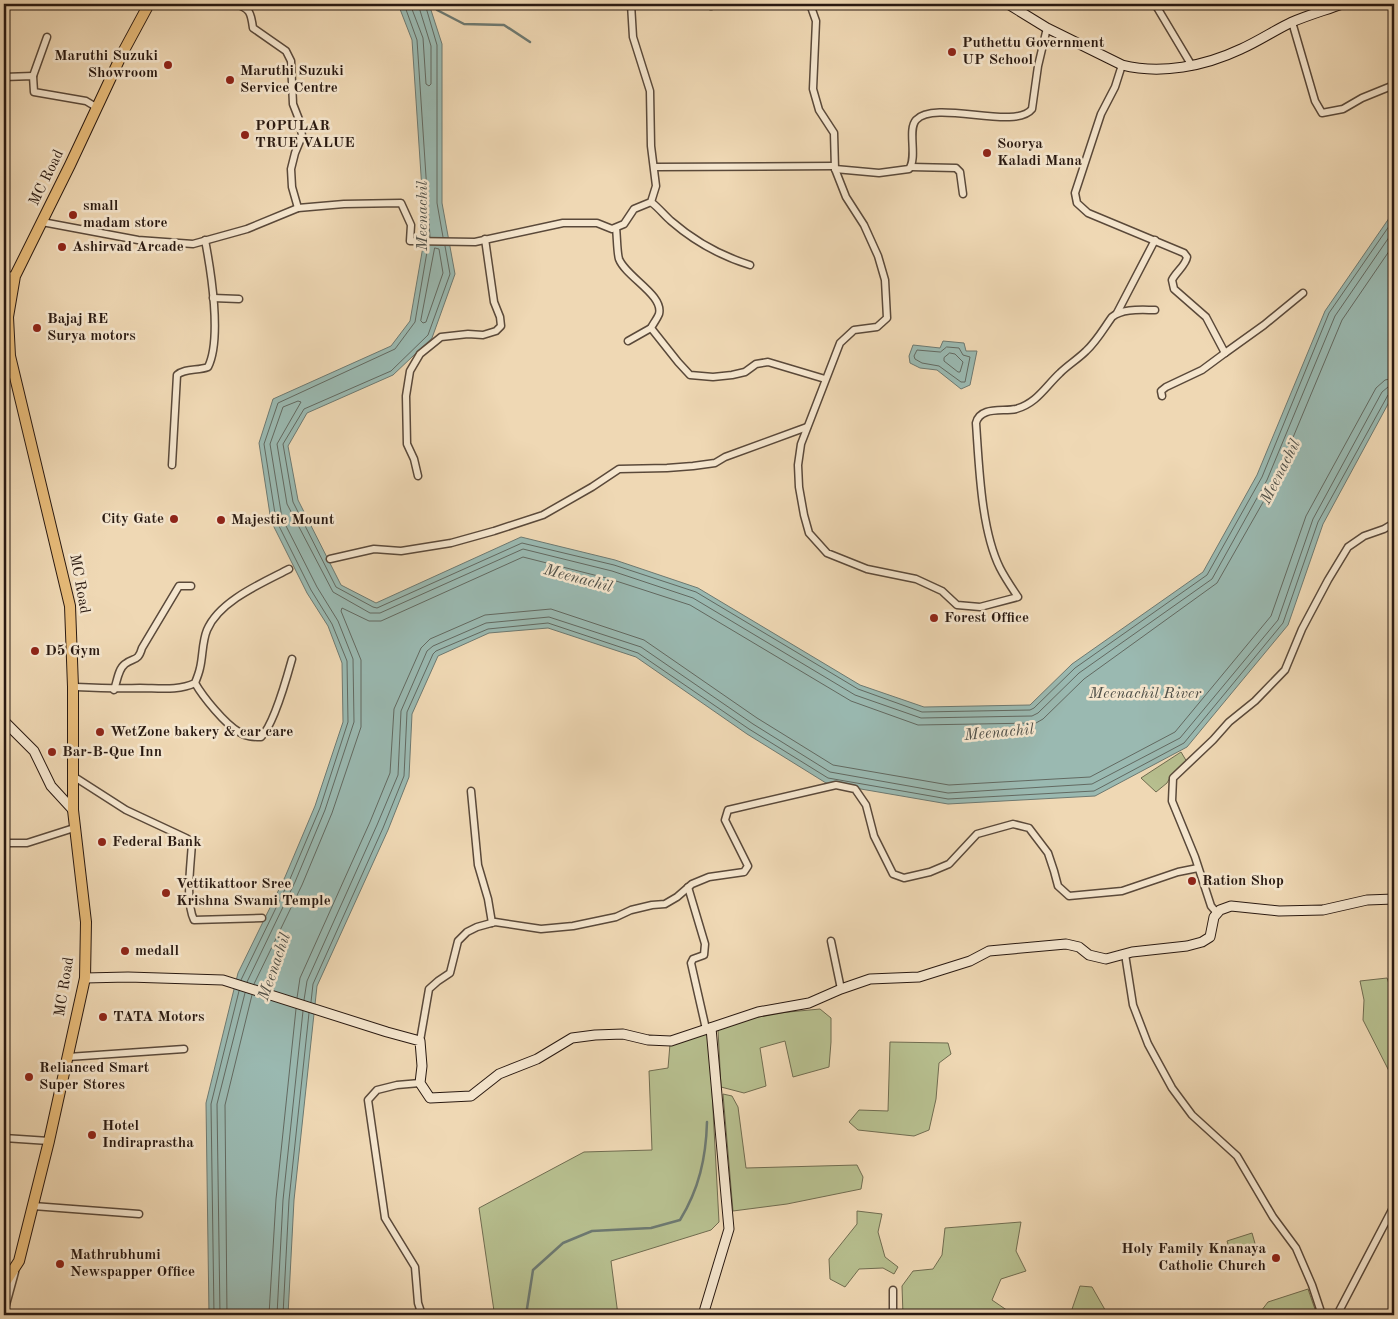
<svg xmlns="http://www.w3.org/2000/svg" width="1398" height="1319" viewBox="0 0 1398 1319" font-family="'Old Standard TT',serif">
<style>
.green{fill:#b7bf8f;stroke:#706c50}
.water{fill:#9ab9b1;stroke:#6d7971}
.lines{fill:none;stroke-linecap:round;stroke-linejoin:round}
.shore{stroke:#626961;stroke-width:1}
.stream{stroke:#6d7971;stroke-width:2.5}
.street-casing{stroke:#5a493a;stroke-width:9}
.secondary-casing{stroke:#291911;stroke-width:11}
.primary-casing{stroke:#291911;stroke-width:12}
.street{stroke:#f5e6ce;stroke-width:6}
.secondary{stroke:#f5e6ce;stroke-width:9}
.primary{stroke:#e8bc7a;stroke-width:10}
.poi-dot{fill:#8f2418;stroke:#f5e6ce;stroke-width:2}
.labels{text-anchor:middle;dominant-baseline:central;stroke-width:5;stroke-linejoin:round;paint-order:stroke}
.poi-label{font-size:15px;font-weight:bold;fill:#291911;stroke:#f5e6ce;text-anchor:start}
.street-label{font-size:15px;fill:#291911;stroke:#f5e6ce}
.water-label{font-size:16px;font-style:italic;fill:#515149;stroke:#f5e6ce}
</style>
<rect width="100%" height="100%" fill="#efd8b4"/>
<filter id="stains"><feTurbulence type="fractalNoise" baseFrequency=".004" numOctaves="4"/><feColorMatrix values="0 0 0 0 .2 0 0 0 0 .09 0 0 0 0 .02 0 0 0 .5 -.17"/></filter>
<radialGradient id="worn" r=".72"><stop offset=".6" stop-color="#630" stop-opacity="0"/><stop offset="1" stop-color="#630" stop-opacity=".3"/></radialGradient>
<g class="green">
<path d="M1181,752l6,10 -15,12 -5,9 -11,9 -15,-14z"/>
<path d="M1387,978l7,20v73h-5l-26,-51 1,-20 -4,-19z"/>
<path d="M820,1009l11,9v24l-2,25 -36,10 -8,-36 -25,7 6,38 -22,7 -23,-6 -3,-57 31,-11 29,-6z"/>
<path d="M703,1033l6,2 10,187 -8,8 -100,31 7,54h-129l5,-4 -15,-103 105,-56 68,-2 -3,-79 19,-3 2,-24z"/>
<path d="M890,1042l58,1 3,11 -12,9 -3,36 -7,31 -15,6 -56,-6 -9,-8 10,-12 29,1z"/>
<path d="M723,1094l9,2 6,11 8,61 111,-3 6,12 -2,12 -74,15 -54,7z"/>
<path d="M857,1211l25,3 -4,18 7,25 13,10 -4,7 -11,-6 -24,1 -14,18 -15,-8 -1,-20 28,-35z"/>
<path d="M1021,1222l-5,29 10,20 -25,8 -9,21 22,15h-111l-1,-29 11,-15 20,-2 9,-14 3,-27z"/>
<path d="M1252,1233l4,14 -25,8 -4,-14z"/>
<path d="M1080,1286l12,1 16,28h-38z"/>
<path d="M1308,1289l9,26h-59l10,-13z"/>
</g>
<g class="water">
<path d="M398,4h31l13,40v159l13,71 -23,64 -39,37 -86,38 -19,33 10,54 43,85 35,18 145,-66 94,23 83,28 162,97 64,22 106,-2 42,-41 131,-92 54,-97 68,-164 69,-100v182l-71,131 -35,101 -101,122 -92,49 -147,8 -122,-21 -79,-49 -111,-77 -88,-29 -59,5 -51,23 -26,58 -3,63 -21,53 -71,156 -23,214 -6,115h-79l-3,-212 32,-130 47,-96 30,-71 28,-84 -1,-59 -14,-37 -21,-33 -36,-72 -12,-78 14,-44 118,-53 19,-25 15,-86 -13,-195z"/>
<path d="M943,341l21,2 2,8h11l-7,34 -9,4 -24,-19 -17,-2 -10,-5 -1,-7 4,-11 27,3z"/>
</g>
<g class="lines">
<g class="shore">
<path d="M404,4l13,36 13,197"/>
<path d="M410,4l13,34 3,46 3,2 2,-2v-38l-13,-42"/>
<path d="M425,4l12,41v158l6,34"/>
<path d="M445,246l5,28 -22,61 -37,36 -87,38 -21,35 10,58 43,85 37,20 4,1 145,-65 92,22 82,27 162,97 64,23 108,-2 4,-2 41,-40 132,-93 55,-98 67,-164 65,-94"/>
<path d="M435,248l4,1 4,24 -17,49 -3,1 -2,-2z"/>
<path d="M947,347l12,1 4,7 7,2 -5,25h-4l-22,-16 -17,-3 -7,-4 -1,-3 3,-6 23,2z"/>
<path d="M950,353l5,1 8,8 -3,10h-2l-14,-11v-3z"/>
<path d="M241,980l49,-101 30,-71 28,-86 -1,-61 -15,-37 -21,-34 -35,-70 -12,-76 14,-41 117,-54 20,-27 13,-76"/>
<path d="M247,982l48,-100 30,-72 29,-88 -1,-63 -15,-38 -21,-34 -35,-69 -12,-74 13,-37 15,-6 3,1 -24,42 10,60 46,88 37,21h10l143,-64 89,22 81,27 162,97 66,23 111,-2 6,-3 41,-40 133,-94 55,-99 68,-164 59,-86"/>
<path d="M254,984l48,-99 30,-72 29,-86v-67l-20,-49 1,-3 27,13h12l142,-64 87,22 80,26 161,96 67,24 118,-2 7,-4 41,-40 133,-96 57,-100 68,-163 52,-76"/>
<path d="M297,998l3,-20 70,-156 20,-49 4,-64 27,-61 9,-9 55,-24 66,-6 93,31 113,78 76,47 116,20 141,-8 85,-45 96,-116 35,-100 70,-128 9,-8 9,-2"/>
<path d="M304,1000l3,-19 70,-156 21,-50 3,-64 26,-60 6,-5 53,-23 63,-6 92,30 112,77 77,48 118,21 144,-9 88,-46 98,-118 35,-101 69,-127 6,-5 6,-1"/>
<path d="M311,1002l2,-18 70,-156 21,-52 3,-64 26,-58 3,-3 52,-22 60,-6 90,30 111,76 79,49 120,21 146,-8 90,-48 99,-120 35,-101 70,-127 6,-3"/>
<path d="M214,1315l-3,-211 28,-113"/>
<path d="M220,1315l-3,-211 28,-111"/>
<path d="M227,1315l-2,-210 27,-110"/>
<path d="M269,1315l7,-116 20,-190"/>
<path d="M277,1315l6,-115 20,-189"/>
<path d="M283,1315l6,-115 20,-187"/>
</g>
<g class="stream">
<path d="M437,10l27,14 40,1 26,17"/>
<path d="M526,1315l7,-45 30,-27 29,-12 59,-3 29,-8c19,-31 26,-62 27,-98"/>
<path d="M1158,1315l5,-2"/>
</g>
<defs>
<g id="street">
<path d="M235,4c15,4 16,9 18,24l33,23 5,10 2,43 7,18 2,14 -7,17 -4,16 1,18 6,21"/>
<path d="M810,4l6,17 -3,68 6,21 15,23 1,36 11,28 18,28 14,31 7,24 2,38 -10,9 -23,3 -14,13 -39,101 -3,21 1,22 5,28 5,18 18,20 40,16 49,10 26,12 15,14 23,2 38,-10c-6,-9 -13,-19 -18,-29 -19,-38 -21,-103 -24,-145 4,-17 27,-11 40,-14 21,-6 29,-22 44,-36 8,-8 18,-14 26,-22 11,-10 18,-23 26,-34 11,-9 30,-7 43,-7"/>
<path d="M1155,4l37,62"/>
<path d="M711,6v-2"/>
<path d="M1292,22l23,79 7,12 21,-4 19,-11 32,-13"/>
<path d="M1122,65l-7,22 -14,27 -26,79 2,10 11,10 96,40 3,4c-1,8 -11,15 -15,23l2,9 32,28 19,36 39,-28 39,-32"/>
<path d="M33,76l14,-39"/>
<path d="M4,77l29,-1 1,16 52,9 10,6"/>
<path d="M655,167l179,-1"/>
<path d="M911,167l45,1 4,4 3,22"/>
<path d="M835,169l44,4 30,-4c9,-12 -2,-39 7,-49 19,-21 99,11 116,-11l6,-43 9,-38"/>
<path d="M651,202c8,6 13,13 20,19 23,20 50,35 79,44"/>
<path d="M42,222l96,18 55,4 54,-15 51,-21 46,-4 57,-1 10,22 -1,16 65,1 88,-19h34l15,6 12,-5 10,-15 17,-7 5,-16 -5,-40 -1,-55 -17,-54 -2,-33"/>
<path d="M616,228c1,7 1,25 3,31 7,18 45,36 40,55 -2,5 -6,10 -8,14l27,34 12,13 23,2 19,-2 13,-3 11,-8 12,-2 57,17"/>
<path d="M4,275l11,1"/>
<path d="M213,298l26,1"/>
<path d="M1117,313l38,-73"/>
<path d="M628,341l23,-13"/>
<path d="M1162,396l-1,-5 5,-4 36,-17 23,-17"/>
<path d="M172,465l5,-90c8,-7 21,-4 31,-8 14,-28 3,-96 -3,-127"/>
<path d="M418,476l-4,-17 -7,-15 -1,-48 4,-25 10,-17 21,-17 27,-3 15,1 13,-4 5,-5 -1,-9 -6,-15 -9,-63"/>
<path d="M1394,524v15"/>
<path d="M330,559l44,-10 27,2 50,-8 43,-12 49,-16 49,-28 27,-18 48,-1 26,-2 22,-3 10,-6 82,-30"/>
<path d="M195,683c8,14 30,41 44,49 7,5 14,5 22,5 13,-12 26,-60 31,-78"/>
<path d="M73,687c23,1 44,2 67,1 18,0 39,3 55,-5 2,-5 4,-10 5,-15 3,-12 2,-26 7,-38 12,-29 55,-47 82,-61"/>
<path d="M114,690c3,-8 4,-21 11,-26 9,-7 13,-2 17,-16l37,-62h12"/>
<path d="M73,776l53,34 60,28 6,4c-1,22 -7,59 2,78l68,-2"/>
<path d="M471,791l7,74 10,34 4,24"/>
<path d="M4,843h23l47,-15"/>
<path d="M688,887l17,57 -1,11 -11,4 -2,4 15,66"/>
<path d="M1217,913l-6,-7 -16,-49 -23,-56 1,-23 40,-38 16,-18 26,-21 30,-31 17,-41 26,-49 20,-33 16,-11 20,-7 10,-6"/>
<path d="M831,941l10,48"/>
<path d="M1125,954l8,51 15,39 24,44 20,27 45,41 36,61 23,31 16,37 10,30"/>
<path d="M420,1041l9,-52 9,-8 12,-8 8,-32 9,-9 10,-5 18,-5 46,7 32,-3 43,-9 15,-7 21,-5 13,-1 12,-7 15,-13 17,-7 35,-5 4,-6 -23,-46 3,-10 108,-25 19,4 11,16 8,31 19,38 11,4 26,-6 19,-8 28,-30 36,-10 16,4 19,25 6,18 4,15 11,10 53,-5 56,-19 20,-4"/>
<path d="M68,1057l116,-8"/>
<path d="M420,1083l-23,2 -20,5 -9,10 17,118 30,49 3,36 4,12"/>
<path d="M4,1138l45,3"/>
<path d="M33,1206l106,8"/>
<path d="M4,1312l11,-40"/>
<path d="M893,1315v-25"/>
<path d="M1337,1315l57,-109"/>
</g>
<g id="secondary">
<path d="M1008,4l39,24 75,37c39,10 83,1 119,-16 18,-8 34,-19 51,-27 16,-7 34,-12 50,-18"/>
<path d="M4,721l30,30 17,35 22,24"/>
<path d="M85,978l43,-1 95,3 164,52 33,9 2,25 -2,17 10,15 41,-2 28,-22 38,-15 35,-21 23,-3 28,-1 25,6 23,1 87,-29 51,-9 32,-14 29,-10 49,-2 51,-16 19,-10 77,-7 13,3 10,8 17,4 26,-7 55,-6 15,-4 8,-5 4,-20 6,-7 11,-4 48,5 44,-1 44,-10 27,-1"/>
<path d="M703,1315l26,-86 -18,-201"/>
</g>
<path id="primary" d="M4,1284l15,-23 30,-120 36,-163 1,-56 -13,-112v-123l-3,-81 -60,-250 -2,-39 7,-41 55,-111 52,-111 27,-50"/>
</defs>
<use href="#street" class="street-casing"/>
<use href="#secondary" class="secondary-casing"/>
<use href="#primary" class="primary-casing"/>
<use href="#street" class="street"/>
<use href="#secondary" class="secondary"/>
<use href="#primary" class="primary"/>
</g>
<g class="poi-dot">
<circle cx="952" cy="52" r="5"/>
<circle cx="168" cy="65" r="5"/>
<circle cx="230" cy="80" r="5"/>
<circle cx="245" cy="135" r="5"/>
<circle cx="987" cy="153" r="5"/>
<circle cx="73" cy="215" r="5"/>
<circle cx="62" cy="247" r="5"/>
<circle cx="37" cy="328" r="5"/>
<circle cx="174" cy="519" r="5"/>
<circle cx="221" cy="520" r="5"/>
<circle cx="934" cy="618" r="5"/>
<circle cx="35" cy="651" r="5"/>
<circle cx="100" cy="732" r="5"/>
<circle cx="52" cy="752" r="5"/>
<circle cx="102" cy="842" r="5"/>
<circle cx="1192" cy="881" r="5"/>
<circle cx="166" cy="893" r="5"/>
<circle cx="125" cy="951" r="5"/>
<circle cx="103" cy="1017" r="5"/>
<circle cx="29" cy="1077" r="5"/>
<circle cx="92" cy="1135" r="5"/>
<circle cx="1276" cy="1258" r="5"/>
<circle cx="60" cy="1264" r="5"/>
</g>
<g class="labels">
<g class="poi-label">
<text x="962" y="43">Puthettu Government<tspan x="962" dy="17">UP School</tspan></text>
<text x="158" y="56" text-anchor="end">Maruthi Suzuki<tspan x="158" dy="17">Showroom</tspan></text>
<text x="240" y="71">Maruthi Suzuki<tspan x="240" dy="17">Service Centre</tspan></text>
<text x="255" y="126">POPULAR<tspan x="255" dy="17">TRUE VALUE</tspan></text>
<text x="997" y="144">Soorya<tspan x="997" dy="17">Kaladi Mana</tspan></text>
<text x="83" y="206">small<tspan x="83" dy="17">madam store</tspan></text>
<text x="72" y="247">Ashirvad Arcade</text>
<text x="47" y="319">Bajaj RE<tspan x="47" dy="17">Surya motors</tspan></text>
<text x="164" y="519" text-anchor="end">City Gate</text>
<text x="231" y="520">Majestic Mount</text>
<text x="944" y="618">Forest Office</text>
<text x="45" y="651">D5 Gym</text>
<text x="110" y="732">WetZone bakery &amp; car care</text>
<text x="62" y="752">Bar-B-Que Inn</text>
<text x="112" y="842">Federal Bank</text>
<text x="1202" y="881">Ration Shop</text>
<text x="176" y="884">Vettikattoor Sree<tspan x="176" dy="17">Krishna Swami Temple</tspan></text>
<text x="135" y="951">medall</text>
<text x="113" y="1017">TATA Motors</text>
<text x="39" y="1068">Relianced Smart<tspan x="39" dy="17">Super Stores</tspan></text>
<text x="102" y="1126">Hotel<tspan x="102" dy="17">Indiraprastha</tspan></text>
<text x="1266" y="1249" text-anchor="end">Holy Family Knanaya<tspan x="1266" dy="17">Catholic Church</tspan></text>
<text x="70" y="1255">Mathrubhumi<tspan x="70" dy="17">Newspapper Office</tspan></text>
</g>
<g class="street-label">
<text transform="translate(47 178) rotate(-64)">MC Road</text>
<text transform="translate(79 584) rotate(80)">MC Road</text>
<text transform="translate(65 987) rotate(-81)">MC Road</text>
</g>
<g class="water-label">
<text transform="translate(423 216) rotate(-90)">Meenachil</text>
<text transform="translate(1281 472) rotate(-63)">Meenachil</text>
<text transform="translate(578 579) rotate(15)">Meenachil</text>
<text x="1145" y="694">Meenachil River</text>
<text transform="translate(999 733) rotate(-5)">Meenachil</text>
<text transform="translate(275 967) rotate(-71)">Meenachil</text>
</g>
</g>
<rect width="1398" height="1319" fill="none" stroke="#efd8b4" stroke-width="20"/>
<rect x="5" y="5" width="1388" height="1309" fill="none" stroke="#291911" stroke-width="2.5"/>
<rect x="10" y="10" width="1378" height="1299" fill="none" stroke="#291911"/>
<rect width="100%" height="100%" filter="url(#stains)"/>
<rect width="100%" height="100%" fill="url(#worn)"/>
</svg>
